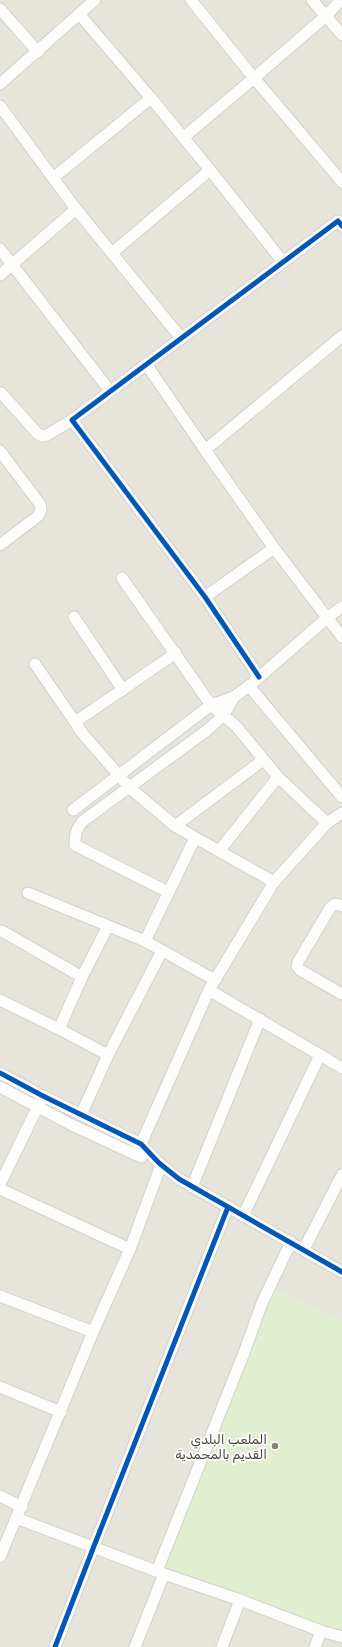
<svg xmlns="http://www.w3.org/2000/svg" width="342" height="1647" viewBox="0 0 342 1647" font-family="Rubik,'Noto Sans Arabic',sans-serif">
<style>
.residential{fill:#e7e4dc}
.grass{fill:#e1eecf}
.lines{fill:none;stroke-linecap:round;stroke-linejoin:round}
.street-casing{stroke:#d2d0cb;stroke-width:13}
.street{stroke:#fdfdfc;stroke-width:11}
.cycleway-casing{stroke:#fff;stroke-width:8}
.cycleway{stroke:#0057b8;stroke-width:5}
.poi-dot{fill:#868178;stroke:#fff;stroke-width:1.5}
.labels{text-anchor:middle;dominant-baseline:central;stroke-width:3.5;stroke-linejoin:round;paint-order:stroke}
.poi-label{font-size:13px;fill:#4b4439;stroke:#fff;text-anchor:end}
</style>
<rect width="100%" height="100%" fill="#f4f2ee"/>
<rect class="residential" x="0" y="0" width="342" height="1647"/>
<path class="grass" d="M271,1288l71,32v312l-183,-60z"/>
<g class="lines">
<defs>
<g id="street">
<path d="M312,0l30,35"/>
<path d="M341,0l-15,16 -72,62 88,104"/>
<path d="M0,9l38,43"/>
<path d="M80,15l71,83"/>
<path d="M0,84l95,-84"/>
<path d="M0,106l76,103 105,129"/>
<path d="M184,137l70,-59 -63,-78"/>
<path d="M210,170l73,92"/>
<path d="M53,178l98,-80 59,72 -98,83"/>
<path d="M0,249l110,142"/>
<path d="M0,275l76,-66"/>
<path d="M342,336l-137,114 69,98 68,89"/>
<path d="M146,364l59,86"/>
<path d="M0,394l1,-1 37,41 4,2 5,-1 25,-15"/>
<path d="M0,451l40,53 1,6 -3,6 -38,29"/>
<path d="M122,578l89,127 25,21 42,51 49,46 15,-10"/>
<path d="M205,597l69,-49"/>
<path d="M74,617l49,73"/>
<path d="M176,653l-101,69 7,11 48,55 45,38 88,-66"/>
<path d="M35,664l40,58"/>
<path d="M259,677l-54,-80 -133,-177 266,-199 4,5"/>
<path d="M249,686l93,111"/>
<path d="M73,810l138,-105 23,-8 15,-11 78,-68 15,-11"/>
<path d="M175,826l44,25 59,-74"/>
<path d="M195,838l-50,103 70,39"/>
<path d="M219,851l55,31"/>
<path d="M168,892l-93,-47c0,-10 1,-16 8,-24l123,-90 17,-15 11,-19"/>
<path d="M28,893l117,48"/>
<path d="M342,906l-7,-2 -5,4 -32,54 -1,4 3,4 42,24"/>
<path d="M2,931l80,46 -23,52 49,26 -27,60"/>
<path d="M82,977l26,-51"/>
<path d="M209,990l133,78"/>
<path d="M0,1000l59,29"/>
<path d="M108,1055l54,-104"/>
<path d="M0,1073l43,23 98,48 18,19 20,16 163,93"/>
<path d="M0,1087l72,38 69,32"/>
<path d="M135,1154l6,-10 68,-154 65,-108 53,-59"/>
<path d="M0,1184l40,-82"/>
<path d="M192,1187l68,-168"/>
<path d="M0,1189l130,60"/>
<path d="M243,1216l77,-161"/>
<path d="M304,1249l38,-74"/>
<path d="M0,1296l93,36"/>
<path d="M0,1387l61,25"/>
<path d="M0,1496l22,11"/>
<path d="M16,1518l148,56 76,26 81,31 -6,16"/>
<path d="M0,1557l93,-225 37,-83 31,-84"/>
<path d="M157,1571l87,-218 18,-50 29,-61"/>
<path d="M321,1631l21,6"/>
<path d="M55,1647l39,-101 134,-339"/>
<path d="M135,1647l29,-73"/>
<path d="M222,1647l18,-47"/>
</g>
</defs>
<use href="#street" class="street-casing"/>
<use href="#street" class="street"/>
<defs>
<g id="cycleway">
<path d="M259,677l-54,-80 -133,-177 266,-199 4,5"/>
<path d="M0,1073l43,23 98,48 18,19 20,16 163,93"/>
<path d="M55,1647l39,-101 134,-339"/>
</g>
</defs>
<use href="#cycleway" class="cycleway-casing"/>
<use href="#cycleway" class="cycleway"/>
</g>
<circle class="poi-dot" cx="275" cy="1446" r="4"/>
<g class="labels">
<g class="poi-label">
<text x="267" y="1439">الملعب البلدي<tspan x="267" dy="15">القديم بالمحمدية</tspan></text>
</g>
</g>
</svg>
